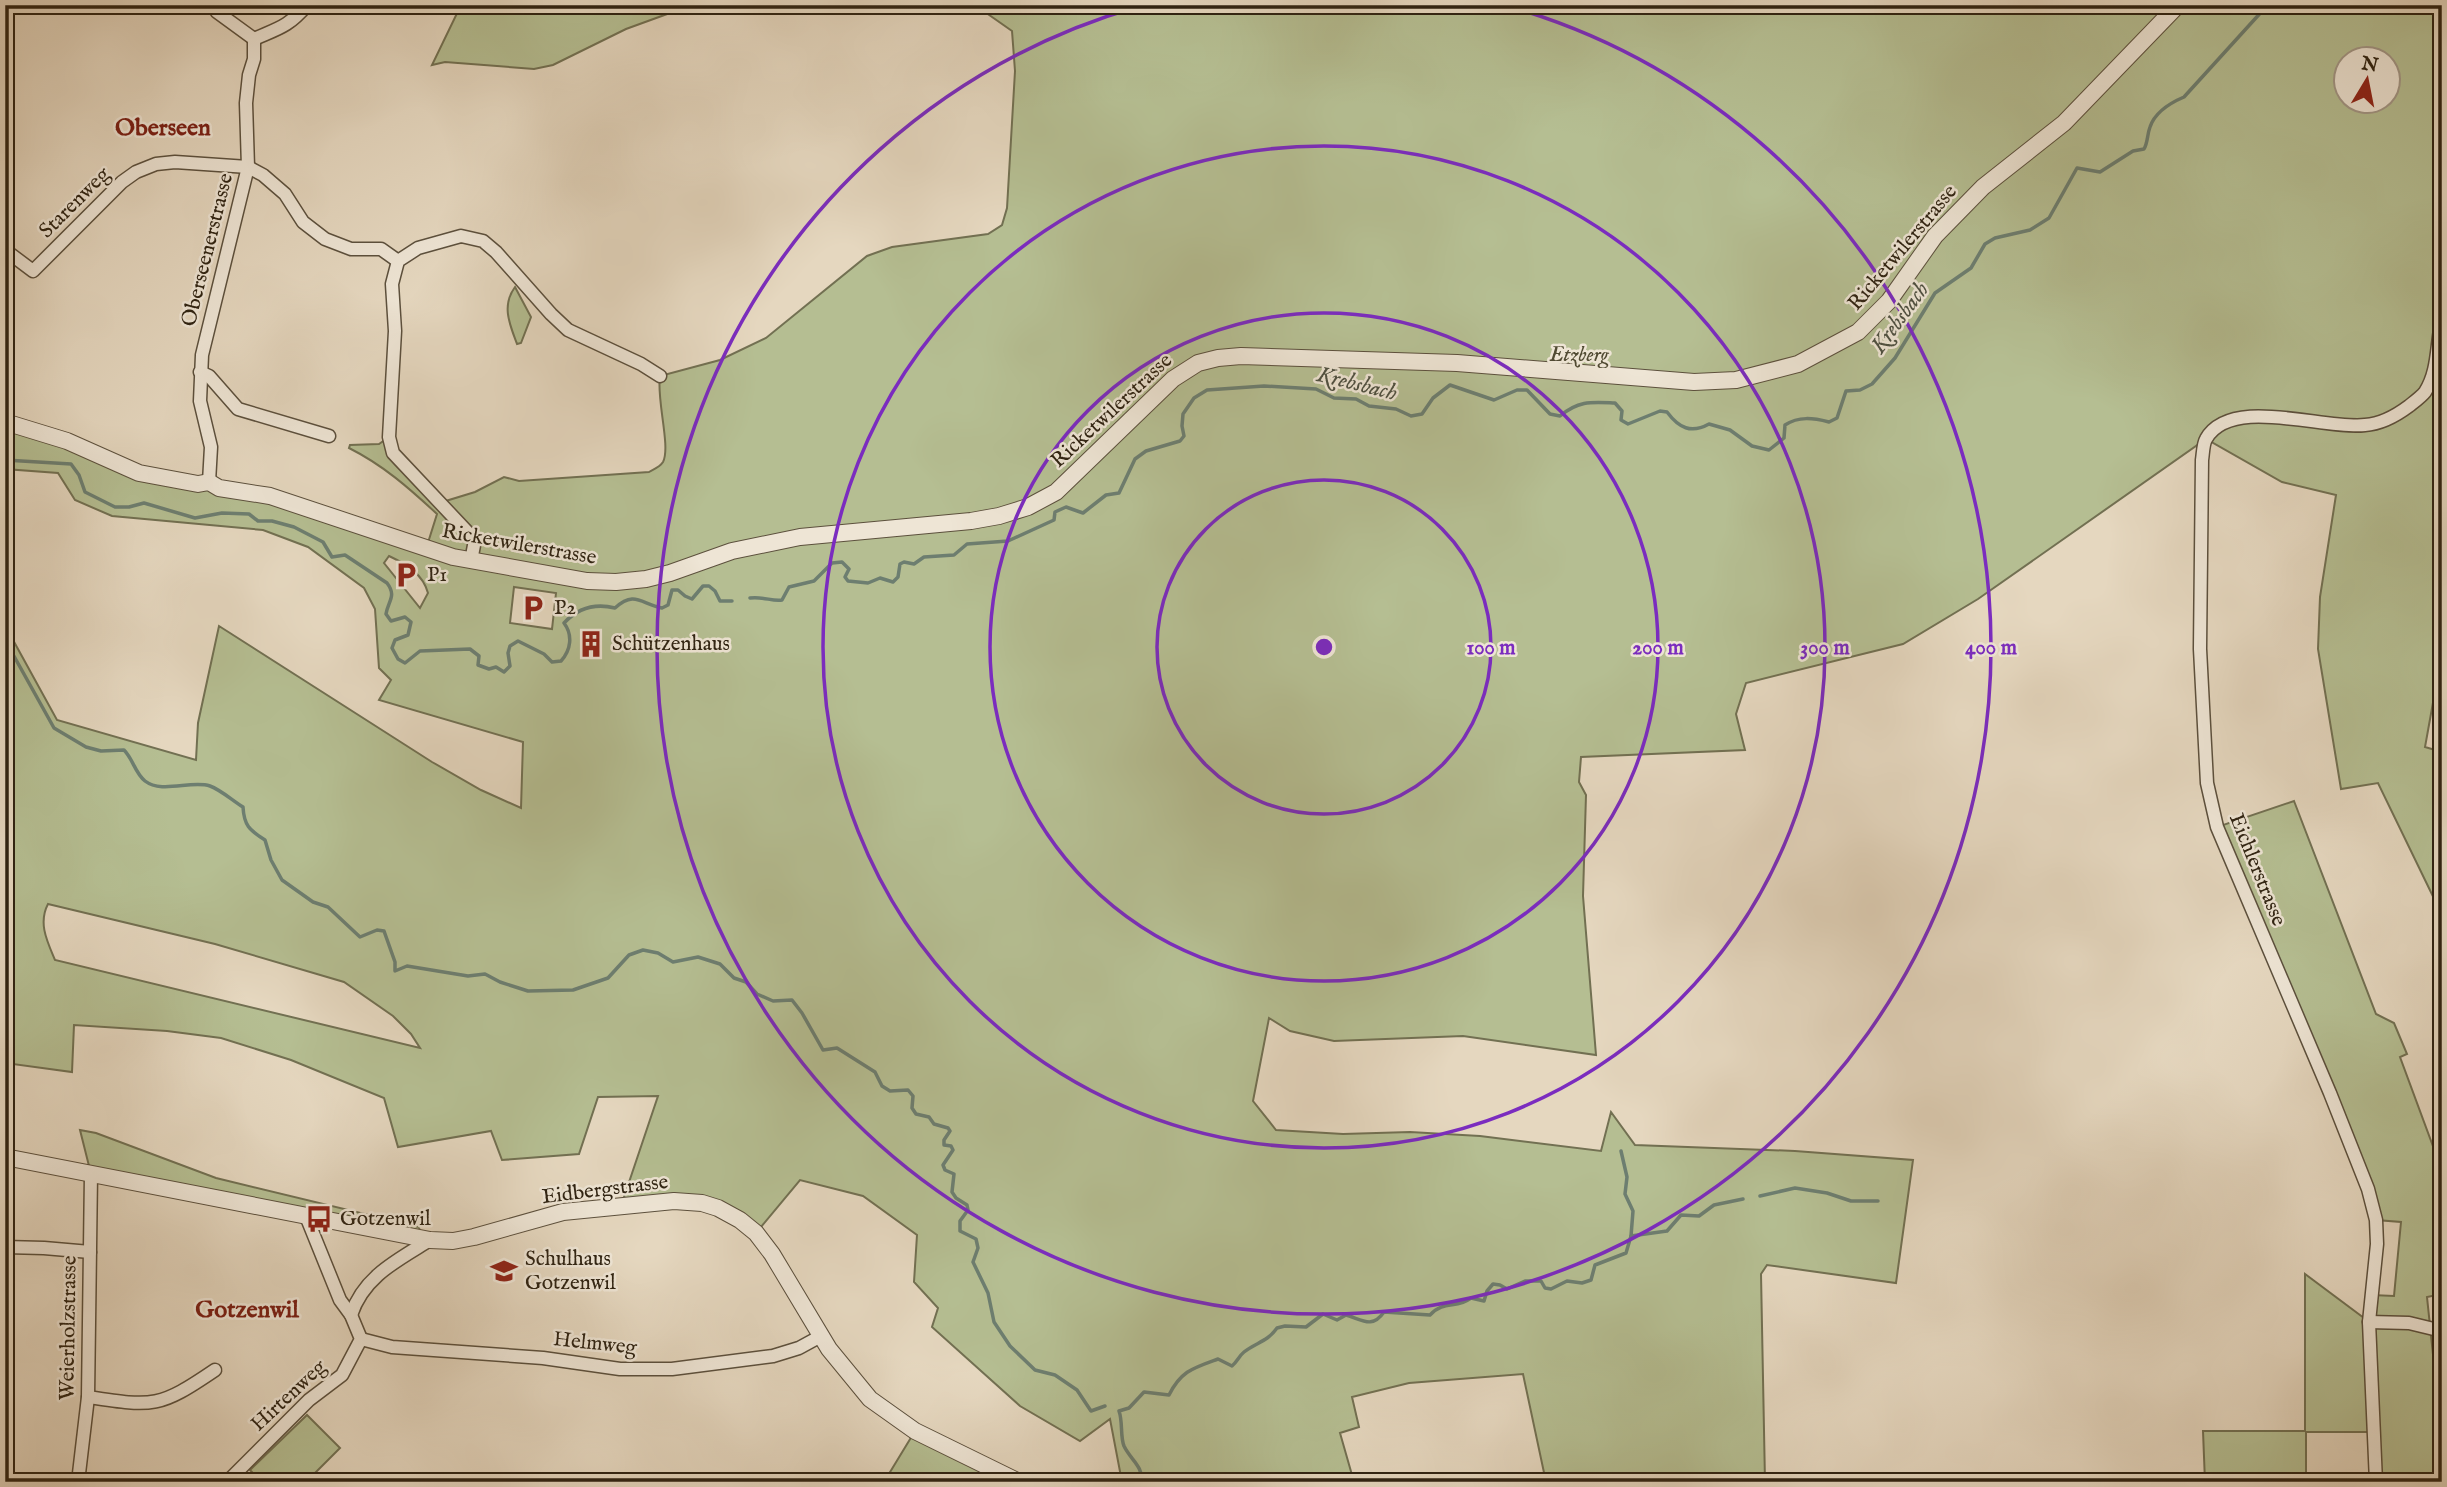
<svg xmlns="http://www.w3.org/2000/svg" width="2447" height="1487" viewBox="0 0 2447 1487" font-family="'IM FELL English',serif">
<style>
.green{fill:#b5be92;stroke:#727052;stroke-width:2;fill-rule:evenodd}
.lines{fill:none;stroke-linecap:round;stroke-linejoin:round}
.stream{stroke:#6d7e70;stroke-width:3.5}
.minor-casing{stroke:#5c503d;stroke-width:15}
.tertiary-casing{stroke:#5c503d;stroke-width:18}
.minor{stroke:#eee5d5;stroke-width:12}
.tertiary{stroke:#eee5d5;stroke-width:16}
.ring{fill:none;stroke:#7b2cbf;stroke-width:3.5}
.labels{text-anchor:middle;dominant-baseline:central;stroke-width:5;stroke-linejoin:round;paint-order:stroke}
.street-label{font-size:21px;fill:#2f2312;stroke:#eee5d5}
.park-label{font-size:21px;font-style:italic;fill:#504a32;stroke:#eee5d5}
.poi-label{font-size:21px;fill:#2f2312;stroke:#eee5d5;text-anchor:start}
.water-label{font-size:23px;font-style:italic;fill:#4e5041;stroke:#eee5d5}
.quarter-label{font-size:24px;font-weight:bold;fill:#7a1f14;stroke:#eee5d5}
.centre{fill:#7b2cbf;stroke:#eee5d5;stroke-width:3.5}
.ring-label{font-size:21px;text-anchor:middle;font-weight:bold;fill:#7b2cbf;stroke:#eee5d5;stroke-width:5;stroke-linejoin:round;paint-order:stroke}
</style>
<rect width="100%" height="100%" fill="#e5d7bf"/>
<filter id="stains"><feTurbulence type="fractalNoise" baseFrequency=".00286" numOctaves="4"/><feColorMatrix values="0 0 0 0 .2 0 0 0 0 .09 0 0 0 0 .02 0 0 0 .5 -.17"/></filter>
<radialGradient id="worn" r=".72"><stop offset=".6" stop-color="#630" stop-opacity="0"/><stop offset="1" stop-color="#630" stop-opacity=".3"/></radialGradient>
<g class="green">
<path d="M461,5h231l-66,24 -73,36 -19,4 -89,-7 -13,3z"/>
<path d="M975,5h1467v674l-6,7 -11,61 17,5v163l-64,-132 -37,6 -23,-140 2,-52 16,-102 -54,-13 -76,-43 -228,160 -75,45 -157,39 -10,31 9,36 -164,7 -2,25 7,13 -3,101 13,159 -133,-19 -129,5 -44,-10 -21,-13 -16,83 23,29 67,4 67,-2 70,4 121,15 10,-39 24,33 160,6 118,9 -17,123 -129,-18 -6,9 4,208h-219l-23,-108 -114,9 -57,14 7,30 -19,6 14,49h-232l-12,-63 -30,22 -60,-35 -88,-79 6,-19 -24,-26 3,-47 -54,-39 -63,-16 -44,53 -38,-25 -97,-2 37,-110 -60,1 -19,57 -77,6 -11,-29 -93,16 -14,-49 -93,-38 -70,-22 -54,-7 -93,-6 -2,47 -67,-9v-430l8,7 44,80 139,40 2,-37 21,-97 213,136 49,28 40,18 2,-66 -144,-42 12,-20 -12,-12 -4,-59 -11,-21 -56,-41 -45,-17 -151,-14 -37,-16 -17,-27 -53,-4v-47l101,38 103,22 217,67 11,-35c-28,-26 -54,-49 -88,-66l1,-3 29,-1 10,-7 4,16 46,50 36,-11 29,-15 15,4 130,-9c5,-3 11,-5 14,-10 8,-15 -7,-64 -3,-86l60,-16 46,-22 101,-82 25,-9 96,-13 14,-9 5,-17 8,-137 -3,-40zM2346,60h42v42h-42zM389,556c17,8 34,18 39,37l-8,15 -36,-45zM514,587l42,6 -4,36 -42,-6zM48,904l167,40 129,38 49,34 18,18 9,14 -365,-88c-8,-19 -17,-37 -7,-56z"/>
<path d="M515,287l16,30 -10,26 -4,1c-7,-19 -16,-38 -2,-57z"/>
<path d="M2294,801l82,213 18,9 13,31 -7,3 37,100h5v123l-2,1 2,13 -15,3 15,144v41h-66l-4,-50h-66v50h-101l-2,-51h102v-157l63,47 4,-26 22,1 7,-74 -25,-2 -159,-393z"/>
<path d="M80,1130l16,3 120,45 203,49 2,11 -330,-64z"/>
<path d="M307,1415l33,33 -34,34h-45l-11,-12z"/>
<path d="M915,1431l104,51h-135z"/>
</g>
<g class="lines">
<g class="stream">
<path d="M5,460l66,4 8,11 6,17 30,15h14l15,-4 51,15 27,-5 27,1 9,7h14l22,6 29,15 9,15 13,-2 42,28c10,13 1,18 -1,31l5,7 14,-4 6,5 -3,13 -13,5 -3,8 6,11 7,4 15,-12 50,-2 9,7 -1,9 11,4 7,-2 8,5 6,-6 -2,-13 2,-7 8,-5 26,13 8,8 9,-1c10,-11 12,-26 3,-38 14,-15 31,-20 51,-15 20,-18 26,-4 47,0l6,-3 4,-15h6l7,6 7,3 11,-13h6l6,5 5,10h12"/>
<path d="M750,598c13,-2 23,4 32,2l7,-13 25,-6 18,-18 10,-1 7,7 -4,8 3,4 20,2 12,-5 13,4 5,-5 2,-13 4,-2 10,2 10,-7 30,-2 13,-11 41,-3 46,-21 1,-8 11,-5 17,6 23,-18 13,-2 16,-34 11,-8 34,-10 4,-5 -2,-10 1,-12 11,-16 13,-8 57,-4 52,3 18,9 22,1 13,7 27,3 15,7 11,-2 11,-16 17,-13 44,15 23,-10h10l23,24 10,2c19,-16 32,-14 55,-13l7,8 -1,9 7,4 32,-13 7,1c12,16 24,22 42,12l21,6 22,16 17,4 15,-12 1,-13c14,-9 28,-7 44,-3l8,-4 9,-27 14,-1 12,-6 23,-26 40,-65 36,-25 14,-24 10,-6 35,-8 19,-12 28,-50 23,4 33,-21 11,-2c4,-7 3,-14 6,-22 5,-15 20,-24 34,-30l80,-88 1,-4"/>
<path d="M5,640l49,88 32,19 15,4 23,-1c9,9 11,23 21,31 17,13 46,-1 65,5 11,4 23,15 33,21 1,18 6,23 22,33l6,20 11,20 31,22 15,5 32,30 17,-7 7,1 11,31v9l12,-5 61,10 17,-2 15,8 28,9 45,-1 35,-12 21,-23 14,-5 15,3 15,9 25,-5 22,7 14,14 12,4 11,12 16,7 19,-1 10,13 21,37 14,-2 38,24 7,14 8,5 18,-1 5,6 -1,12 4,6 13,3 5,7 14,4 2,3 -6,9v5l7,1 2,4 -10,15 2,5 9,4 -2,18 4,6 11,7 1,5 -8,11v10l16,8 2,9 -5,14 15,31 6,29 16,24 25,24 20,5 22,15 14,21 14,-5"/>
<path d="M1621,1151l6,26 -2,17 8,17 -2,25"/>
<path d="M1760,1196l35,-8 32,5 24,8h27"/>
<path d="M1142,1482c1,-16 -12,-23 -18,-36 -4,-10 -1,-24 -5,-35l10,-3 15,-16 25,3c12,-24 24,-27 49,-36l14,7c5,-4 7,-10 12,-14 13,-10 23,-10 33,-24l8,-2 21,1 17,-13 14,6 9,-5c17,5 26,14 38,-3l46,3c14,-15 26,-6 41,-17l13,3 3,-10 6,-7 7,1 7,4 18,-8h16l4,7 6,1 16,-8 15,2 9,-3 4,-15 31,-12 5,-17 36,-5 14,-16 18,1 15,-11 29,-6"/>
</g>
<defs>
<g id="minor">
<path d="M213,5l4,7 37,27"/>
<path d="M254,39c25,-11 34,-12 53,-34"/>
<path d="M5,250l28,21 89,-89 14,-10 20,-8 19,-2 73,5 15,8 22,19 18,28 22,17 26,10h30l17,12"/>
<path d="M200,372l9,4 29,33 91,27"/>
<path d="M209,482l2,-35 -11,-46 2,-46 46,-188 -2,-64 3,-28 5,-16v-20"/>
<path d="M471,561l4,-21 -82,-87 -4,-16 6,-106 -3,-47 6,-23 20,-13 43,-12 22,5 13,11 55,62 17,16 73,34 19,12"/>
<path d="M5,1247l39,1 46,4"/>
<path d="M351,1315c13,-39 47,-55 79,-75"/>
<path d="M2369,1322l40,1 33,8"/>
<path d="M361,1339l31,8 151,11 77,11h52l101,-13 26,-8 22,-12"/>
<path d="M88,1397c66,10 71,11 127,-27"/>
<path d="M78,1482l10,-85 3,-223"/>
<path d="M227,1482l82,-82 33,-25 19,-36 -10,-24 -11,-15 -34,-84"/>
<path d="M2376,1482l-7,-160 8,-78 -1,-24 -8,-31 -38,-96 -113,-266 -10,-44 -7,-134 2,-189c1,-6 1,-16 4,-21 25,-44 118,-9 159,-14 15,-1 32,-10 44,-19 5,-4 12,-9 16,-14 14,-22 11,-48 17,-73"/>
</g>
<g id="tertiary">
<path d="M5,422l62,19 72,32 59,11 11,-2 10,6 51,8 183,61 134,24 29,1 30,-3 24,-6 62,-22 68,-14 171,-16 28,-5 29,-9 28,-15 117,-113 25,-16 20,-5 23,-2 216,7 237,19 42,-2 62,-16 60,-32 31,-31 46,-65 48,-49 81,-64 114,-118"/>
<path d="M5,1157l425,83 23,1 21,-4 89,-25 111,-11 28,2 16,5 22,12 16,13 16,21 57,95 41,50 45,32 104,51"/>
</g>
</defs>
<use href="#minor" class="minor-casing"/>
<use href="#tertiary" class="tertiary-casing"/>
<use href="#minor" class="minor"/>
<use href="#tertiary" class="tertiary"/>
</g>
<g class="ring">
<circle cx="1324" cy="647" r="167"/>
<circle cx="1324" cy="647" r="334"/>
<circle cx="1324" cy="647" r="501"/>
<path d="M1508 6A667 667 0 1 1 1140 6"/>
</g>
<defs>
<symbol id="parking-bare" viewBox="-9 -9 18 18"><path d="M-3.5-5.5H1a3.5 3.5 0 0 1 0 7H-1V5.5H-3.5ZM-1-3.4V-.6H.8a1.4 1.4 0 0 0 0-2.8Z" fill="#8f2418" stroke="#eee5d5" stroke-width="2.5" paint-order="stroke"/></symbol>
<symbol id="building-bare" viewBox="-9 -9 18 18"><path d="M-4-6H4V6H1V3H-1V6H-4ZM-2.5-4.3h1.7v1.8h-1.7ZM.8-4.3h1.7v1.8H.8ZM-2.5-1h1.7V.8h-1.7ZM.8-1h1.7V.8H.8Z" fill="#8f2418" stroke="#eee5d5" stroke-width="2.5" paint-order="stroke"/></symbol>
<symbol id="bus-bare" viewBox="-9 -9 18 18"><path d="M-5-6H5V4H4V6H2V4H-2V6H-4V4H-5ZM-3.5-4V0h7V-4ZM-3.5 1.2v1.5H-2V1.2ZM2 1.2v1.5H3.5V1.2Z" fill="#8f2418" stroke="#eee5d5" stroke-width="2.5" paint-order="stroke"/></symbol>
<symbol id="school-bare" viewBox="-9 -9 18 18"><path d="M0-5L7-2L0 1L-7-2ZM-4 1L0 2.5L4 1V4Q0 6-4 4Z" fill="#8f2418" stroke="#eee5d5" stroke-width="2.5" paint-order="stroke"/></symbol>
</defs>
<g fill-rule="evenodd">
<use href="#parking-bare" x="387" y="556" width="38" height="38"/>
<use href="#parking-bare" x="514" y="589" width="38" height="38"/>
<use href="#building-bare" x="572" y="625" width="38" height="38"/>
<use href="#bus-bare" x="300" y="1200" width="38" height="38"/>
<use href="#school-bare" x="485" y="1252" width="38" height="38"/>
</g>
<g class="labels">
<g class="street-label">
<text transform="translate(75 203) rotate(-45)">Starenweg</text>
<text transform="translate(1903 248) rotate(-50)">Ricketwilerstrasse</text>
<text transform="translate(208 250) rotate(-76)">Oberseenerstrasse</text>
<text transform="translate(1112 411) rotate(-43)">Ricketwilerstrasse</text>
<text transform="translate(519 545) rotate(10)">Ricketwilerstrasse</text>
<text transform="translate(2257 870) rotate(68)">Eichlerstrasse</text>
<text transform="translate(605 1190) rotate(-7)">Eidbergstrasse</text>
<text transform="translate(69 1328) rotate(-89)">Weierholzstrasse</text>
<text transform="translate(595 1344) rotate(6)">Helmweg</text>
<text transform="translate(289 1396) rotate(-43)">Hirtenweg</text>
</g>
<g class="park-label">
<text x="1579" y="355">Etzberg</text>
</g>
<g class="poi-label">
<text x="427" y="575">P1</text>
<text x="554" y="608">P2</text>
<text x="612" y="644">Schützenhaus</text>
<text x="340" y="1219">Gotzenwil</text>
<text x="525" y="1259">Schulhaus<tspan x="525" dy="24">Gotzenwil</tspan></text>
</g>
<g class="water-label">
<text transform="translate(1900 318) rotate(-54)">Krebsbach</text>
<text transform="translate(1357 384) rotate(14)">Krebsbach</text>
</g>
<g class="quarter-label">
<text x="163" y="128">Oberseen</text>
<text x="247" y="1310">Gotzenwil</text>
</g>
</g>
<circle cx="1324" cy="647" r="10" class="centre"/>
<g class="ring-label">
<text x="1491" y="654">100 m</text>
<text x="1658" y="654">200 m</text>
<text x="1825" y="654">300 m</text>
<text x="1991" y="654">400 m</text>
</g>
<rect width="2447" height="1487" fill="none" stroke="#e5d7bf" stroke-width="28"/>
<rect x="7" y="7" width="2433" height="1473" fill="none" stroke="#2f2312" stroke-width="3.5"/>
<rect x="14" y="14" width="2419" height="1459" fill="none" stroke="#2f2312" stroke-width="2"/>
<g transform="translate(2367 80) rotate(10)"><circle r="33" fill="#eee5d5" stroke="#a29787" stroke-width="2"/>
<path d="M0-5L12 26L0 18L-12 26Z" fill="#8f2418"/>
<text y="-10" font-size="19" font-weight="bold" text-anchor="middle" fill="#2f2312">N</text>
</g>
<rect width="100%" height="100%" filter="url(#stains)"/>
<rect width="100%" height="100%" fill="url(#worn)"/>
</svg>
